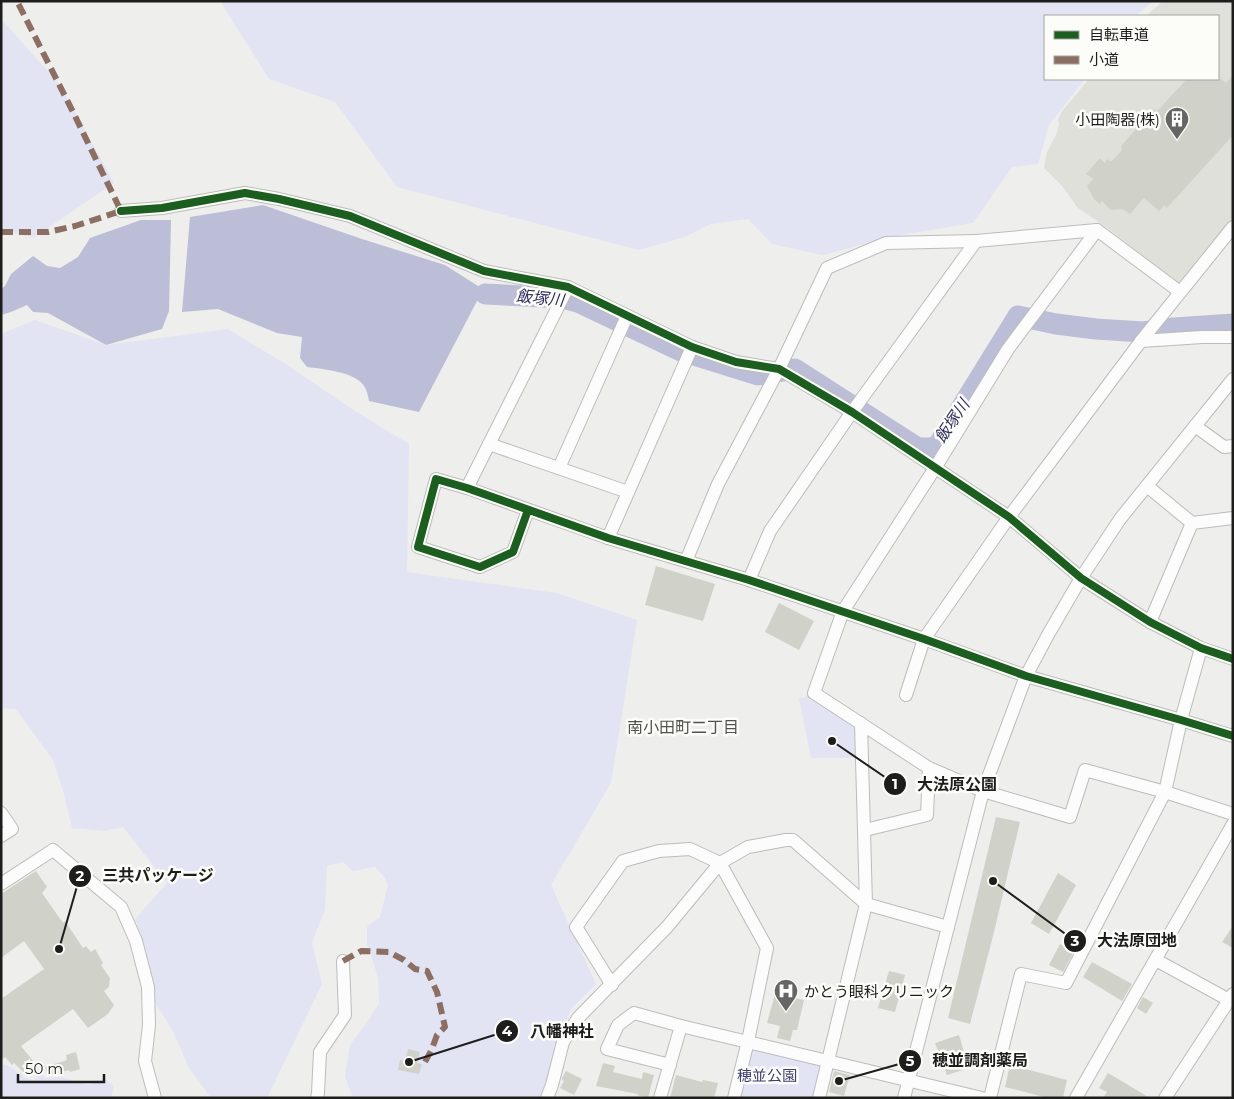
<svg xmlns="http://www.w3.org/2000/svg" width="1234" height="1099" viewBox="0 0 1234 1099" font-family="Montserrat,'Noto Sans JP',sans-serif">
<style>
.built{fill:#dfe0d9}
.green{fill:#e2e4f4}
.water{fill:#bcbed8}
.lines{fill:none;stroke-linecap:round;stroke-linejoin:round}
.river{stroke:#bcbed8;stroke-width:21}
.building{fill:#d0d1c8}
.minor-casing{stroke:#bcbcba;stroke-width:14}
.minor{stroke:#fcfcfc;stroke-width:12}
.quiet{stroke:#8d6e63;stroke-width:6;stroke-dasharray:12 6;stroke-linecap:butt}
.cycleway-casing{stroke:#fcfdf8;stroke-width:11}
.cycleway{stroke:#1b5e20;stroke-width:8}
.labels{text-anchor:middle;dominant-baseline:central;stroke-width:5;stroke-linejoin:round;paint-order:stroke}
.poi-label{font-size:15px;fill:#1d1d1c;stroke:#fcfdf8;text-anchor:end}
.park-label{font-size:15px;fill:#3e3d71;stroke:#fcfdf8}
.water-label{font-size:16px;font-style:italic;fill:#302f61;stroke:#fcfdf8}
.neighbourhood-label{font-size:16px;fill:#52524e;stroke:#fcfdf8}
.leader{fill:none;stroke:#1d1d1c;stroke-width:2}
.callout-dot{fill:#1d1d1c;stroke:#fcfdf8;stroke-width:2}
.mark-label{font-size:15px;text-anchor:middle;font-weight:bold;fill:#fff}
.callout-label{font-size:16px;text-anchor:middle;font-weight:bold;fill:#1d1d1c;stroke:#fcfdf8;stroke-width:5;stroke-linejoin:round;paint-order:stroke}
</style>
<rect width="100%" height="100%" fill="#eeeeec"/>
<path class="built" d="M1163,1h70v216l-54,66 -76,-58 -25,-17 -16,-22 -18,-18 3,-16 10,-19 2,-8 -1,-6 5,-9 26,-31h129v-63h-72z"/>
<g class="green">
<path d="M220,1h933l-17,15h-91v63h40l-36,46 -11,39 -26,3 -39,56 -78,13 -72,19 -51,-11 -24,-25 -37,5 -26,13 -46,13 -242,-63 -62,-85 -66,-23z"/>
<path d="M1,19l59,66 54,98 -81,55 -32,-9z"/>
<path d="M35,320l71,25 122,-16 56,34 71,48 54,33 -2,128 149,21 81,27 -26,163 -60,102 45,99 -24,24 -14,33 -10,40 -7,17h-188l-8,-21 5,-32 20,-27 9,-15 -1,-25 -8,-27 -3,-7v-17l13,-10 8,-32 -3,-7 -10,-11 -22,4 -10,-9 -16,4 -2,44 -13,32 10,42 -55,114h-56l-22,-30 -16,-37 -17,-27 -11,-52 -10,-33 32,-36 -44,-56 -19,4 -32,-3 -8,-34 -11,-34 -37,-51 -15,-1v-374z"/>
<path d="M808,696l48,29 1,33h-46l-12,-59z"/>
<path d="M750,1046l73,19 -8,33h-77z"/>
<path d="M1,1064c9,1 15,7 22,12 3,3 7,3 11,4l5,-5 8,3 14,-1 27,8 18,-5 8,6 -3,12h-110z"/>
</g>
<g class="water">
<path d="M263,205l99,34 83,26 33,21 -1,15 -58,111 -50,-11c-1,-5 -2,-11 -5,-15 -8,-14 -42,-17 -57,-19l-7,-9 2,-21 -25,-4 -59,-24 -36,3 8,-95z"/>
<path d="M141,220h30l-2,91 -7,18 -56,16 -58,-32 -15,-1 -6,-7 -16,7 -10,3v-26l4,-3 6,-12 22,-18 14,10 13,2 18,-11 12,-19z"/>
</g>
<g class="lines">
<path class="river" d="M485,294l77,4 16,4 103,49 77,24 37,-6 123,79h11l8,-1 81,-131 38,8 40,5 47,3 31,-4 59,-4"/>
</g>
<g class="building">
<path d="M1233,75v60l-66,73 -3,-3 -5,6 -15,-13 -14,16 -8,-5 -11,1 -9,-9 -2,3 -6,-5 -7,-13 6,-7 -7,-5 14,-16 5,5 2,-4 4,3 11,-12 -1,-4 33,-37 3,2 30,-32h34l5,4z"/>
<path d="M656,566l59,18 -12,37 -58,-16z"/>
<path d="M779,603l35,18 -15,29 -34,-18z"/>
<path d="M996,817l24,5 -27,114 -23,88 -22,-6z"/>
<path d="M36,871l11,16 -5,6 21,30 2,-2 18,27 3,-2 5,6 4,-3 8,14 -2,2 9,13 -1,9 -5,4 10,14 -6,9 -20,14 -15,-19 -52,37 17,21 -11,9 -13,-13 -2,2 -7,-8 -4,3v-61l43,-30 -20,-28 -23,17v-64z"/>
<path d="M1058,873l18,12 -27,49 -18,-11z"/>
<path d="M1233,926v22l-11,-6z"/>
<path d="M1060,944l14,7 -11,21 -14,-7z"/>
<path d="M1092,962l40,22 -10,17 -39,-24z"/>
<path d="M889,971l16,4 -10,37 -17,-4z"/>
<path d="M775,994l29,6 -7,30h-4l-3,11 -13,-3 3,-12 -13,-3z"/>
<path d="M1143,997l10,6 -7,11 -9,-6z"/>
<path d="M959,1035l10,33 -22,7 -12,-32z"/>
<path d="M408,1049l12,3 -3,11 5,1 -3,10 -21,-4 2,-10 5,1z"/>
<path d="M76,1052l4,17 -10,3 -1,-2 -21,6 -3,-9 22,-7 -1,-5z"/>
<path d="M603,1063l12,3 -2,6 29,7 1,-7 11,3 -6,23 -11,-3 1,-1 -42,-8z"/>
<path d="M1010,1065l57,15 -4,18h-15l-43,-11z"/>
<path d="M566,1071l16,8 -8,16 -14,-7 4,-7 -2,-1v-2z"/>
<path d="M834,1071l16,4 -6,21 -15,-4z"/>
<path d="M1108,1073l42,25h-47l4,-6 -8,-4z"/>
<path d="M676,1075l26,7 1,-2 15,3 -4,15h-44z"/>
</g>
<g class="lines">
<defs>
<g id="minor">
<path d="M121,211l41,-3 83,-15 34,6 71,17 134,55 84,16 124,60 44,15 43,7 73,43 157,105 72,61 69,44 51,26 32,11"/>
<path d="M1097,230l-89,119 -73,119 -92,143 -29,82 115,75 54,23 87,26 15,-47 80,22 68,22"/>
<path d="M1141,341l61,-4h31"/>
<path d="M1195,426l29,21 9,-1"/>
<path d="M489,444l139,48"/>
<path d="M559,468l68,-152"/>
<path d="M1147,486l45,37 -42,99"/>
<path d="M467,488l101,-201"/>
<path d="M528,510l-15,42 -33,15 -62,-20 18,-68 31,9 141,50 141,42 175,59 102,37 155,44 52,16"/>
<path d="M1192,523l41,-5"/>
<path d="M608,538l84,-191"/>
<path d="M686,561l32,-77 61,-115 48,-101 59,-25 90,-2"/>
<path d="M749,580l21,-49 82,-119 124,-171 121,-11 83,62"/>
<path d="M906,695l18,-56 85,-122 132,-176 92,-114"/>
<path d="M1,813l11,16 -11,7"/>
<path d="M865,830l62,-15 2,-47"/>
<path d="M1,884l52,-34 68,57 15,34 12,46 1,38 -4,36 10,37"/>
<path d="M1156,960l73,40"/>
<path d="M612,985l-36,-58 47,-66 36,-10 31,-2 30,14 47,85 -19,93 -14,57"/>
<path d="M670,1065l-63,-16 11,-24 16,-12 47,13"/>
<path d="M317,1098l1,-5 2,-41 25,-37 -2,-54"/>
<path d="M547,1098l5,-13 11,-43 15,-24 89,-91 53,-64 28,-16 38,-7h7l73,64 82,23"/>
<path d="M660,1098l21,-72 301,72"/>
<path d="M819,1098l47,-194 -5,-181"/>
<path d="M904,1098l79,-307 43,-115 23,-43 32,-55 39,-59 113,-140"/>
<path d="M990,1098l31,-124 45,9 99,-191 16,-72 20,-72"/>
<path d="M1076,1098l157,-274"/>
<path d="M1165,1098l68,-104"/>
</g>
</defs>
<use href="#minor" class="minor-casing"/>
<use href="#minor" class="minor"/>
<g class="quiet">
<path d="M1,232h47l27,-6 46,-15 -47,-97 -57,-113"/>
<path d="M343,961l18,-10 28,1 15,8 11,9 12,2 10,21 8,35 -8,8 -5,14 -7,13"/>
</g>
<defs>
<g id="cycleway">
<path d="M121,211l41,-3 83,-15 34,6 71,17 134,55 84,16 124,60 44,15 43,7 73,43 157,105 72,61 69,44 51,26 32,11"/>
<path d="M528,510l-15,42 -33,15 -62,-20 18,-68 31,9 141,50 141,42 175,59 102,37 155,44 52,16"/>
</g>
</defs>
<use href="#cycleway" class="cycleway-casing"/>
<use href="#cycleway" class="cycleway"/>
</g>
<defs>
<symbol id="building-pin" viewBox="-11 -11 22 30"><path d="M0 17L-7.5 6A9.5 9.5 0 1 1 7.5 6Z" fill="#666665" stroke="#fcfdf8"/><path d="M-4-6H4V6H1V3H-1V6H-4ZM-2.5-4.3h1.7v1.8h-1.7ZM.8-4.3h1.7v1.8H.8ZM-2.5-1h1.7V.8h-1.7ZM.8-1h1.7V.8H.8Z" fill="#fff"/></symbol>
<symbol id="hospital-pin" viewBox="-11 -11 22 30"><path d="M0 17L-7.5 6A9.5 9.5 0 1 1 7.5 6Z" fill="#666665" stroke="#fcfdf8"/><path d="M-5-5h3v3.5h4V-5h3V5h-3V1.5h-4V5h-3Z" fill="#fff"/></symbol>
</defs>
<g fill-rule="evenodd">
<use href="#building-pin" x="1163" y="105" width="28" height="38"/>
<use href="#hospital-pin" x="772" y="977" width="28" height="38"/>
</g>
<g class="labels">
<g class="poi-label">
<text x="1160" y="119">小田陶器(株)</text>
<text x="804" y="991" text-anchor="start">かとう眼科クリニック</text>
</g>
<g class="park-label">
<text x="767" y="1075">穂並公園</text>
</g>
<g class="water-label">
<text transform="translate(540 298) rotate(6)">飯塚川</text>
<text transform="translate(952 421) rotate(-56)">飯塚川</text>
</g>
<g class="neighbourhood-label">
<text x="683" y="727">南小田町二丁目</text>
</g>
</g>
<path class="leader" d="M832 741L895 784M59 949L80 876M993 881L1075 941M409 1062L507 1031M839 1081L910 1061"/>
<g class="callout-dot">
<circle cx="832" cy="741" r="5"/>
<circle cx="59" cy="949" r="5"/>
<circle cx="993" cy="881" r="5"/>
<circle cx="409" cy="1062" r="5"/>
<circle cx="839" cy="1081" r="5"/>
<circle cx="895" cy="784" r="12"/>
<circle cx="80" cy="876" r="12"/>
<circle cx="1075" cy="941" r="12"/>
<circle cx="507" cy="1031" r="12"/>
<circle cx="910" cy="1061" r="12"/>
</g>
<g class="mark-label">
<text x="895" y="789">1</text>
<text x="80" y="881">2</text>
<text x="1075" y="946">3</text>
<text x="507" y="1036">4</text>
<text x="910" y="1066">5</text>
</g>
<g class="callout-label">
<text x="957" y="790">大法原公園</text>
<text x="158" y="881">三共パッケージ</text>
<text x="1137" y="946">大法原団地</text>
<text x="562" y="1037">八幡神社</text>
<text x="980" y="1066">穂並調剤薬局</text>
</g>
<rect width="1234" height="1099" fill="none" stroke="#1d1d1c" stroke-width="5"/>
<rect x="1044" y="15" width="175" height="65" fill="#fcfdf8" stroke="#a3a3a0"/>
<rect x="1054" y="31" width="25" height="8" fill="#1b5e20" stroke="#a3a3a0"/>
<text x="1089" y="40" font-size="15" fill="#1d1d1c">自転車道</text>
<rect x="1054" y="56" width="25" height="8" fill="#8d6e63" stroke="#a3a3a0"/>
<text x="1089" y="65" font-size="15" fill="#1d1d1c">小道</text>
<path d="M18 1074v8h86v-8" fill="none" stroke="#1d1d1c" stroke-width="2.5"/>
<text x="25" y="1074" font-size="15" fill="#1d1d1c" stroke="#fcfdf8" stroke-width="4" paint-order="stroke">50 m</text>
</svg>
